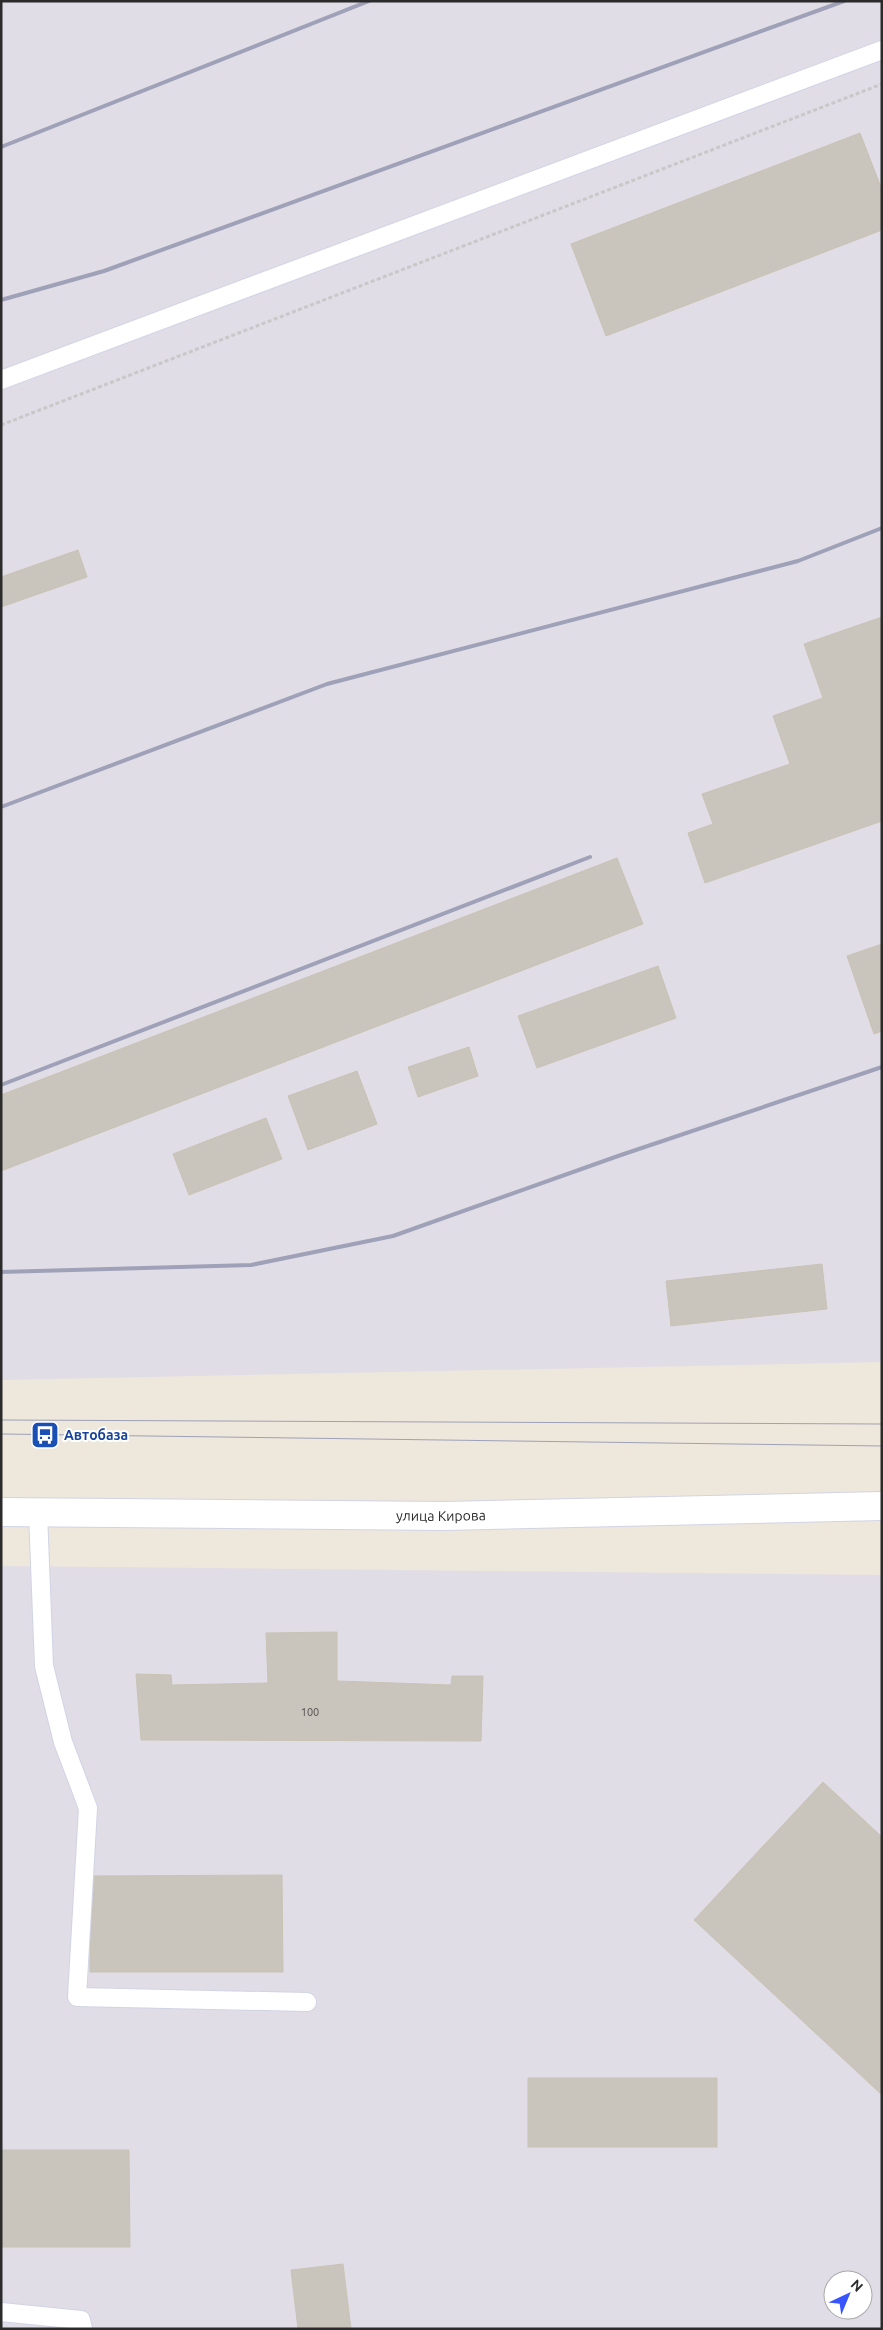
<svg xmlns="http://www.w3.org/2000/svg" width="883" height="2330" viewBox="0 0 883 2330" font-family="Ubuntu,sans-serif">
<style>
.industrial{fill:#e0dde6;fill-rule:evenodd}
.building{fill:#c9c4bc;stroke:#c9c3b5}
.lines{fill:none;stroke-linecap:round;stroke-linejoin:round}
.service-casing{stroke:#d1d4e5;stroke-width:20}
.secondary-casing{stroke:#d1d4e5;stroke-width:30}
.path{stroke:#c8c8c8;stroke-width:3;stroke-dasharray:4 2.5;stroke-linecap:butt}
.service{stroke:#fff;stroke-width:18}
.secondary{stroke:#fff;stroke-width:28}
.tram{stroke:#9ea1b7;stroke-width:1}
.rail{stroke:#9ea1b7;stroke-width:4}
.labels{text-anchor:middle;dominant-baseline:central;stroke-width:4;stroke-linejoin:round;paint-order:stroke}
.number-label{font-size:11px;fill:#52514f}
.transit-label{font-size:14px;font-weight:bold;fill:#164399;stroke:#fff;text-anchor:start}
.street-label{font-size:14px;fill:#2b2b2b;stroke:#fff}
</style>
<rect width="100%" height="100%" fill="#eee7dc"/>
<g class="industrial">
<path d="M1,1h881v1361l-881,18z"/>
<path d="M1,1566l881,9v754h-881zM833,2280h30v30h-30z"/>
</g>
<g class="building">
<path d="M860,133l22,57v40l-276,106 -35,-92z"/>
<path d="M78,550l9,27 -86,30v-30z"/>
<path d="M882,617v204l-177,62 -17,-50 25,-9 -11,-30 88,-30 -17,-48 50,-18 -19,-54z"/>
<path d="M617,858l26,66 -642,247v-76z"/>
<path d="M882,944v87l-8,3 -27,-78z"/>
<path d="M658,966l18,52 -139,50 -19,-52z"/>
<path d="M469,1047l9,29 -60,21 -10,-30z"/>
<path d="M357,1071l20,53 -69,26 -20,-54z"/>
<path d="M266,1118l16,41 -93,36 -16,-41z"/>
<path d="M822,1264l5,45 -156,17 -5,-45z"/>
<path d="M337,1632v49l114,4 1,-9h31l-2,65 -340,-1 -5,-66 35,1 1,10 96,-2 -2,-50z"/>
<path d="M823,1782l59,55v258l-188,-175z"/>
<path d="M282,1875l1,97h-193v-96z"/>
<rect x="528" y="2078" width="189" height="69"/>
<path d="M1,2150h128l1,97h-129z"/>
<path d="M343,2264l8,65h-53l-7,-59z"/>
</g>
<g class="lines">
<defs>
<g id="service">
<path d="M1,380l881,-330"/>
<path d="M38,1513l6,153 19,76 25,66 -11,189 230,5"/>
<path d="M1,2312l80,8 2,9"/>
</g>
<g id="secondary">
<path id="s1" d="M1,1512l443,4 438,-10"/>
</g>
</defs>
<use href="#service" class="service-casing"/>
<use href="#secondary" class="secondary-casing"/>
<path class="path" d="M1,425l881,-341"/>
<use href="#service" class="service"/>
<use href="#secondary" class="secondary"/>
<g class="tram">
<path d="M1,1420l881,4"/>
<path d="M1,1434l881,12"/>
</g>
<g class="rail">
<path d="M1,147l368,-146"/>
<path d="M1,300l103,-29 740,-270"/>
<path d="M1,807l326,-123 471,-123 84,-33"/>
<path d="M1,1085l589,-228"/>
<path d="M1,1272l250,-7 142,-29 225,-80 264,-89"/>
</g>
</g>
<defs>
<symbol id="bus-square" viewBox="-11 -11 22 22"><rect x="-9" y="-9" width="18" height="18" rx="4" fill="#1a4fb4" stroke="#fff"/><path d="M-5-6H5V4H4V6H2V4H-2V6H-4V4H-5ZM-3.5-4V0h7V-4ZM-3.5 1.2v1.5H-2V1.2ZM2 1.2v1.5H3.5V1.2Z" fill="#fff"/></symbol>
</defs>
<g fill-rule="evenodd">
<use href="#bus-square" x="29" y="1419" width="32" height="32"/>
</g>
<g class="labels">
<g class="number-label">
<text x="310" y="1712">100</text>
</g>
<g class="transit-label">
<text x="64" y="1435">Автобаза</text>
</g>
<g class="street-label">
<text stroke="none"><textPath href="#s1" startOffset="440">улица Кирова</textPath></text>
</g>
</g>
<rect width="883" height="2330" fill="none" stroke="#2b2b2b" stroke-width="5"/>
<g transform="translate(848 2295) rotate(44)"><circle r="24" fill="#ffffff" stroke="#aaaaaa"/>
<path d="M0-4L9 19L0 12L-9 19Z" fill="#3855ff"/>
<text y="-8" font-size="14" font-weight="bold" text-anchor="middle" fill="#2b2b2b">N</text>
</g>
</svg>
